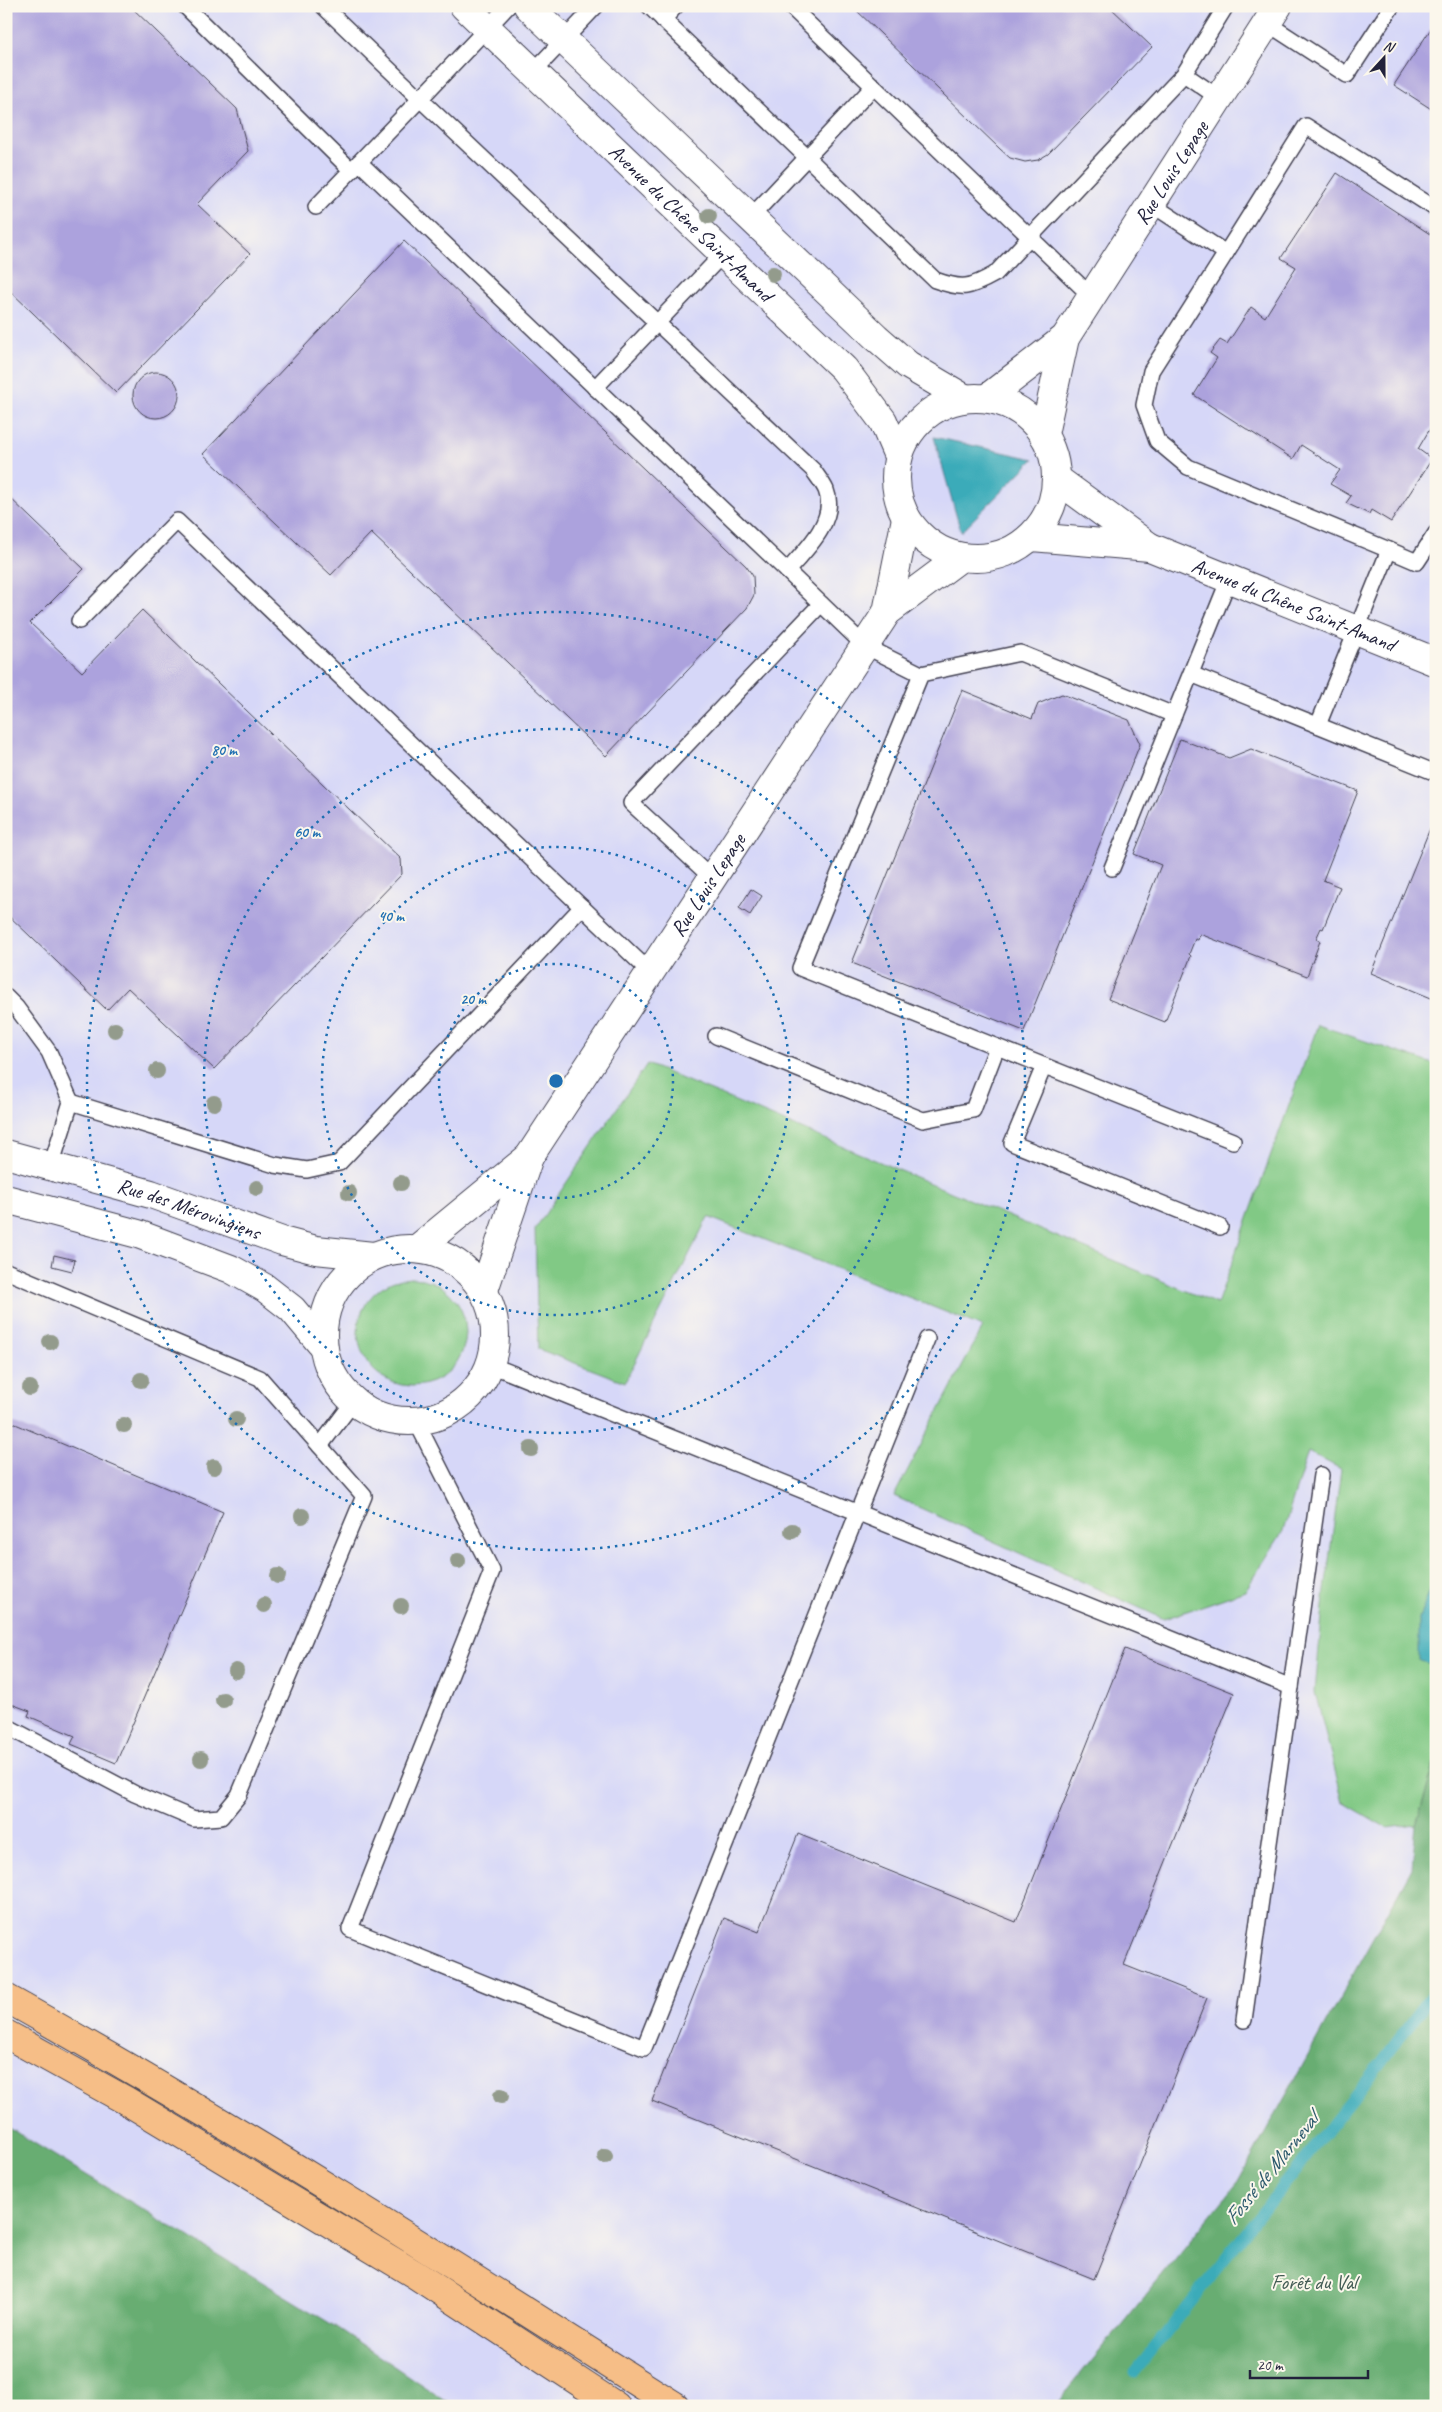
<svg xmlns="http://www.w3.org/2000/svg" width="1442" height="2412" viewBox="0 0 1442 2412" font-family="Caveat,sans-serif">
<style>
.built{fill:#d6d7f8}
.green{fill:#81c985;stroke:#527660}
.forest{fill:#68ad72;stroke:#456856}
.water{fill:#3babb9;stroke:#2e667a}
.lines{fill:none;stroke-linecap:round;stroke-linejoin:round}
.stream{stroke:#3babb9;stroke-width:11}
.building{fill:#aca2dd}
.lane-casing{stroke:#424051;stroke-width:18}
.street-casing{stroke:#424051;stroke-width:30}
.highway-casing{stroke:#424051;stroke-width:30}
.lane{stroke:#fff;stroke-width:15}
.street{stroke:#fff;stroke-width:28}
.highway{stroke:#f6be87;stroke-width:28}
.tree{fill:#939b8c}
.ring{fill:none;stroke:#1f6fb2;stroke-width:2.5;stroke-dasharray:2.5 5}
.labels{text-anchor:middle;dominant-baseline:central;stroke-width:4;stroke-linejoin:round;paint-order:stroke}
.street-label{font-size:21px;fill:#22223b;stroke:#fbf7ec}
.park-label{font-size:21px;fill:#435c55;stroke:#fbf7ec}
.water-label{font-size:22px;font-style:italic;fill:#2c596d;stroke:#fbf7ec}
.centre{fill:#1f6fb2;stroke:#fbf7ec;stroke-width:2.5}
.ring-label{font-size:15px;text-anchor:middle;font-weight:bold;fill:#1f6fb2;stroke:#fbf7ec;stroke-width:4;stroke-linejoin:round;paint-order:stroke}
</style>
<rect width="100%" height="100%" fill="#fbf7ec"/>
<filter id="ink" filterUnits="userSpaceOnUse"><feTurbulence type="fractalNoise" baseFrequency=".02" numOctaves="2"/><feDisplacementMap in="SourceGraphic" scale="10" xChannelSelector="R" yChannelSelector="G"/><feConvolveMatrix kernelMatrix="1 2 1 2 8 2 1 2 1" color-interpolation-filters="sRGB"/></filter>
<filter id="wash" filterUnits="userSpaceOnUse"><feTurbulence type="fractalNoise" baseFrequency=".0096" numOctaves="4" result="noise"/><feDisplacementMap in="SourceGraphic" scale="20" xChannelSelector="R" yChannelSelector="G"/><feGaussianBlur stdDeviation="1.12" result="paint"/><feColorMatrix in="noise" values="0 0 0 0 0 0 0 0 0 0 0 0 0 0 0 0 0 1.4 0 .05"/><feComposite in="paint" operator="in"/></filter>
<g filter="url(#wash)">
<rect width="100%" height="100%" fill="#f5e8d0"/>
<path class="built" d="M6,6h1430v1754l-20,64 -4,44 -174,314 -183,224h-602l-120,-81 -327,-199z"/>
<g class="green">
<path d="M1318,1025l118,40v695l-20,64 -29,4 -44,-26 -28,-110 8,-86 18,-137 -33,-17 -25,79 -38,60 -81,28 -270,-123 89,-169 -275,-110 -83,165 -87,-33 -3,-120 112,-165 570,240z"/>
<circle cx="412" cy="1332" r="54"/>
</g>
<g class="forest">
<path d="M1436,1760v646h-381l183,-224 174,-314 4,-44z"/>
<path d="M6,2126l327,199 120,81h-447z"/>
</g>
<g class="water">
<path d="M934,437l100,22 -73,73z"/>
<path d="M1436,1575v90l-17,-4v-43z"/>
</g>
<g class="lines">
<path class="stream" d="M1135,2372l245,-308 56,-75"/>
</g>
<g id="blocks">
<g class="building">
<path d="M6,6h124l107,103 11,42 -51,53 53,50 -134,139 -110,-106z"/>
<path d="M852,6h257l43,41 -104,107 -10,6 -13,2 -15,-4 -10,-9z"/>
<path d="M1436,21v91l-42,-27z"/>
<path d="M1337,173l99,65v192l-5,-3 -13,22 14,10 -41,63 -20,-12 -2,4 -23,-11 5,-7 -21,-12 10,-14 -39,-25 -8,14 -99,-64 23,-37 -7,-5 10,-13 7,4 24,-37 14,10 31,-50 -15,-9z"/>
<path d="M404,241l342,325 7,10 1,19 -7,13 -141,148 -235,-223 -40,42 -128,-121z"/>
<circle cx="156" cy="395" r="23"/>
<path d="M6,494l78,75 -54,54 52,49 60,-62 259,249 1,15 -188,195 -86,-81 -21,22 -101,-97z"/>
<path d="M962,690l70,29 6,-15 24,-10 67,26 11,24 -116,287 -172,-68z"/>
<path d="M1180,739l49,19 22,-9 107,42 -35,89 17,7 -17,42 -2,-1 -5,11 4,2 -13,35 -107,-42 -2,6 -3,-1 -6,15 2,2 -26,66 -57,-23 53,-134 -27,-11z"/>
<path d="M1431,826l5,2v172l-65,-27z"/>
<path d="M751,889l11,7 -12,19 -11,-7z"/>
<path d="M54,1255l21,5 -3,11 -20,-5z"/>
<path d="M6,1420l217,92 -107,251 -45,-19 4,-8 -47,-20 2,-5 -24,-9z"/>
<path d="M1125,1649l109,44 -110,272 83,33 -113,281 -442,-178 72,-183 35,14 39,-98 218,88z"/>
</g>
</g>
</g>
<g filter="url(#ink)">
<use href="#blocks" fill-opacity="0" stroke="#424051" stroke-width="1"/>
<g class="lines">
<defs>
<g id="lane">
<path d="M185,6l166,164"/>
<path d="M323,6l97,93 88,-93"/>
<path d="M649,6l286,274c28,10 35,8 60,-6l189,-200 42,-68"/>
<path d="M790,6l302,291"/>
<path d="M663,20l13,-14"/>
<path d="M1267,23l80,52 45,-69"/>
<path d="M533,72l63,-66"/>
<path d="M1184,74l35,24"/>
<path d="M1151,204l75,49 -75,118 -7,34 13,36 31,26 201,83 -71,175"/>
<path d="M316,207l104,-108 393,371c4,6 10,13 13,20 12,30 -21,61 -39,81l-428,-409"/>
<path d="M750,218l124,-132"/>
<path d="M1226,253l80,-127 130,83"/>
<path d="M595,388l128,-134"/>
<path d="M1389,550l28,12 19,-29"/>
<path d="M787,571l78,75 56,28"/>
<path d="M79,621l98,-100 473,451"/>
<path d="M1191,674l245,99"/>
<path d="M1112,868l117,-289"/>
<path d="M712,878l-81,-75 190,-199"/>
<path d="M6,997l10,10 33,45 22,50 -20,64"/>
<path d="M716,1036l207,84 50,-10 24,-63 -197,-79 121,-294 99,-21 154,62"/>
<path d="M997,1047l236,94"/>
<path d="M1044,1066l-32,77 208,84"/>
<path d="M71,1102l204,63 32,5 32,-7 243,-256"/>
<path d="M6,1271l254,107 104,118 -125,299 -18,22 -27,2 -59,-25 -129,-68"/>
<path d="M491,1365l800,322 30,-212"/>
<path d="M416,1421l76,150 -142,358 294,119 283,-709"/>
<path d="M320,1446l34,-45"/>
<path d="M1244,2020l47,-333"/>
</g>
<g id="street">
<path id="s1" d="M464,6l380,363 39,52 15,35"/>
<path d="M528,6l348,331 32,28 56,33"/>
<circle cx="976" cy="478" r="80"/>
<path id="s2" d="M987,398l78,-60 213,-332"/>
<path d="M1044,434l21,-96"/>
<path id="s3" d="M1057,479l93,68 286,115"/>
<path d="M1032,537l118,10"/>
<path d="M887,612l19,-94"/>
<path id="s4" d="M6,1154l145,40 131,47 34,9 57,6"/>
<path d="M6,1199l132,35 93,35 34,19 27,21 31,37"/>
<path d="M418,1248l111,-91"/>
<circle cx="409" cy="1335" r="86"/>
<path id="s5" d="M484,1290l45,-133 358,-545 74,-55"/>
</g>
<g id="highway">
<path d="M6,1998c228,127 449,268 669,408"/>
<path d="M6,2034l119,66 291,175 200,131"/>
</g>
</defs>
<use href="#lane" class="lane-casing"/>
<use href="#street" class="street-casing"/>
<use href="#highway" class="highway-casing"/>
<use href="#lane" class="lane"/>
<use href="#street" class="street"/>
<use href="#highway" class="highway"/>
</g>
<g class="tree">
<circle cx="709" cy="216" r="8"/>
<circle cx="773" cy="274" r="8"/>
<circle cx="115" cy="1030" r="8"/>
<circle cx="157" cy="1071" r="8"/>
<circle cx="214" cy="1103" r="8"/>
<circle cx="401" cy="1183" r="8"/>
<circle cx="257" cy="1188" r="8"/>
<circle cx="349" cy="1193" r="8"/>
<circle cx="50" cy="1342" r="8"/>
<circle cx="141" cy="1380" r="8"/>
<circle cx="30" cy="1388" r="8"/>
<circle cx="236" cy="1419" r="8"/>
<circle cx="124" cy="1425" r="8"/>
<circle cx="531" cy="1449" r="8"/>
<circle cx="214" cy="1467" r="8"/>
<circle cx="302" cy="1516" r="8"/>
<circle cx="792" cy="1531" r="8"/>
<circle cx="458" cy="1561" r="8"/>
<circle cx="278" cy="1576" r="8"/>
<circle cx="264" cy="1605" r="8"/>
<circle cx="401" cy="1606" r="8"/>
<circle cx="236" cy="1671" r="8"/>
<circle cx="223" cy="1700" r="8"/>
<circle cx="201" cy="1759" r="8"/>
<circle cx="501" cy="2096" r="8"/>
<circle cx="605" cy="2156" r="8"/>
</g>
</g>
<g class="ring">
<circle cx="556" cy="1081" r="117"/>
<circle cx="556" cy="1081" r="234"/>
<circle cx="556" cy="1081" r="352"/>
<circle cx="556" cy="1081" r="469"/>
</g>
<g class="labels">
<g class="street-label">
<text stroke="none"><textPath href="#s2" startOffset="295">Rue Louis Lepage</textPath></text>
<text stroke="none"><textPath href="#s1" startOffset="314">Avenue du Chêne Saint-Amand</textPath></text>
<text stroke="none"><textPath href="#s3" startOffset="270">Avenue du Chêne Saint-Amand</textPath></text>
<text stroke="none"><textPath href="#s5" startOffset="466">Rue Louis Lepage</textPath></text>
<text stroke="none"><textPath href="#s4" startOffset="191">Rue des Mérovingiens</textPath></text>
</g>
<g class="park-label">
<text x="1314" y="2282">Forêt du Val</text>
</g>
<g class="water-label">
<text transform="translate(1271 2169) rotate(-51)">Fossé de Marneval</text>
</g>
</g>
<circle cx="556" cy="1081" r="8" class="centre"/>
<g class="ring-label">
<text x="224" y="755">80 m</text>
<text x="307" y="837">60 m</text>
<text x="391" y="921">40 m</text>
<text x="473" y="1004">20 m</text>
</g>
<rect width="1442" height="2412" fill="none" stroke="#fbf7ec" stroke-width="25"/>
<g transform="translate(1384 58) rotate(21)" stroke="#fbf7ec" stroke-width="4" paint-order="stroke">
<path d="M0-4L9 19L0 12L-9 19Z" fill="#22223b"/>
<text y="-8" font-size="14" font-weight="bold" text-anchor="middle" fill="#22223b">N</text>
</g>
<path d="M1250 2370v8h118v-8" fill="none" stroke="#22223b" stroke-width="2.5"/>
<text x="1257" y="2370" font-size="15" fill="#22223b" stroke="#fbf7ec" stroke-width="4" paint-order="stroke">20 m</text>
</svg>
